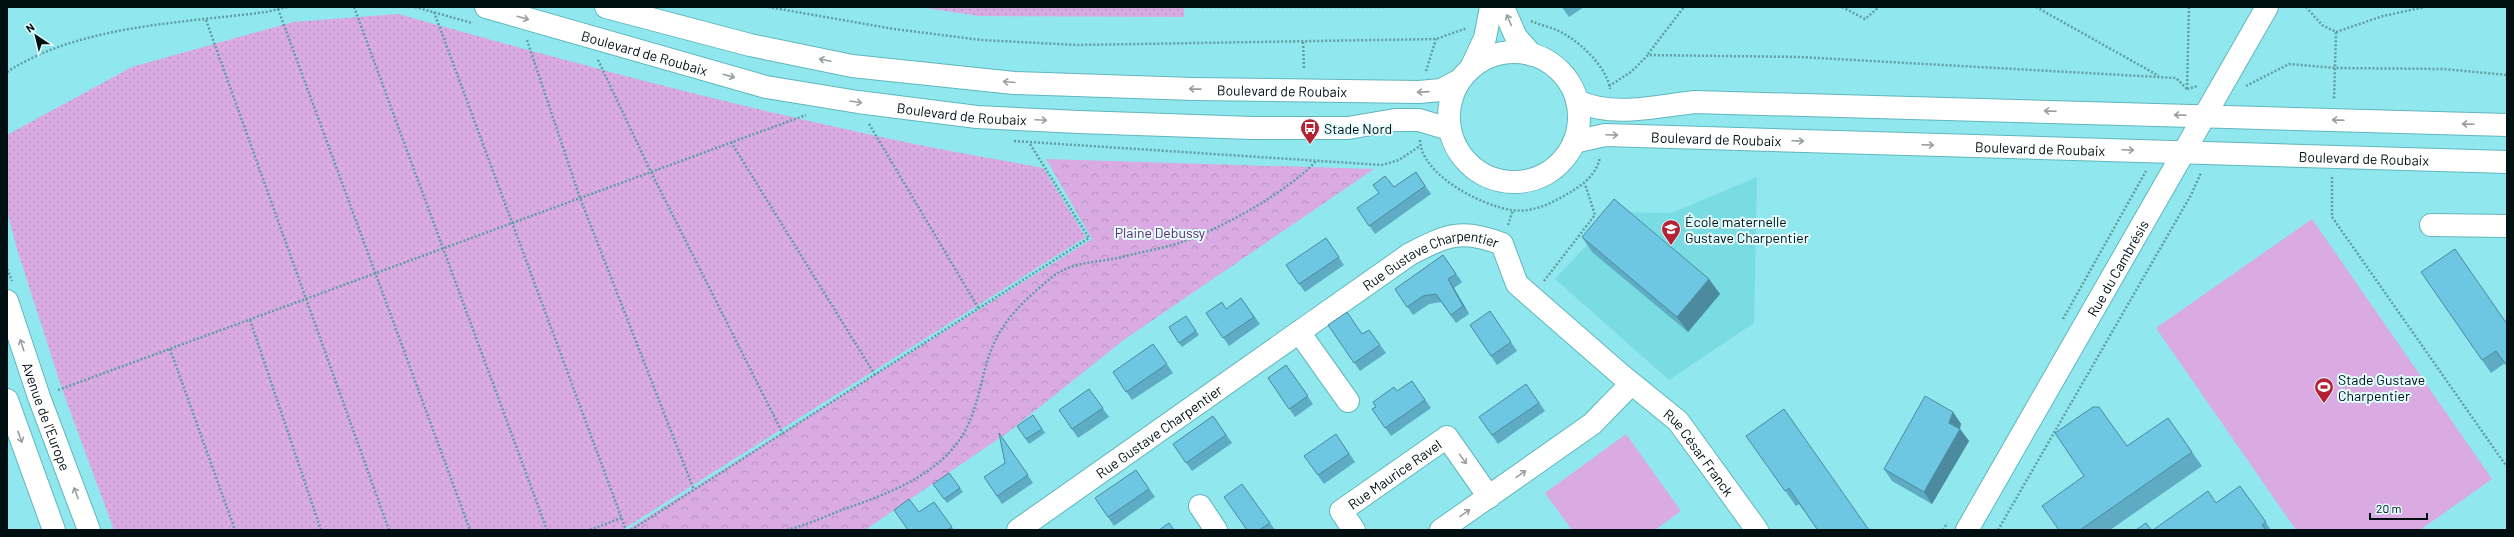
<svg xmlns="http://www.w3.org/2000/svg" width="2514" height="537" viewBox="0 0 2514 537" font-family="Barlow,sans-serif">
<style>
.built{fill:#78dce2}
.grass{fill:#d9abe2}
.park{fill:url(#park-crowns)}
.garden{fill:url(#garden-dots)}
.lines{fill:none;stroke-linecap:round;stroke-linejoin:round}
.minor-casing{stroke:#60b7bd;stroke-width:24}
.major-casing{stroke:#60b7bd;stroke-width:24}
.path{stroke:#5f9ea3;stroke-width:2.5;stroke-dasharray:2 2;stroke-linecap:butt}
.minor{stroke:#fff;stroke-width:22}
.major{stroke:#fff;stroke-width:22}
.wall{fill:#5eabc3}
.shaded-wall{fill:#4c8b9f}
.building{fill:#6dc7e3;stroke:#4c8b9f}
.oneway{stroke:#999fa0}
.labels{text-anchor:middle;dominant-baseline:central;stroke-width:4;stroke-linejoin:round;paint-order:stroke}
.street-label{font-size:14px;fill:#001012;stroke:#e4fdfe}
.poi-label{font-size:14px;fill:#001012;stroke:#e4fdfe;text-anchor:start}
.park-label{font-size:14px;fill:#60276b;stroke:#e4fdfe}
</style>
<defs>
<pattern id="park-crowns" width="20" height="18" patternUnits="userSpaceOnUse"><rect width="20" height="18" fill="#d9abe2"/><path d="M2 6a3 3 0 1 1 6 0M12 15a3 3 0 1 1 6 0" fill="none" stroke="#b892c1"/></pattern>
<pattern id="garden-dots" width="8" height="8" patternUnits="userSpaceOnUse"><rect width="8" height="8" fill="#d9abe2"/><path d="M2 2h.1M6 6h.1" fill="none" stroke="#b892c1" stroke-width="1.8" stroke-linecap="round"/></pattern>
</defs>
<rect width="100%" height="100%" fill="#90e7ed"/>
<path class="built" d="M1757,177l-3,146 -85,57 -114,-101 63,-67 54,1z"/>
<g class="grass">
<path d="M2312,219l180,260 -72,51h-124l-140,-202z"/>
<path d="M1626,434l55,77 -26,19h-83l-27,-37z"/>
</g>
<path class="park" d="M1046,159l328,10 -249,170 -118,94 -142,97h-238l465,-291z"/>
<g class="garden">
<path d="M920,7h264v10l-205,-1z"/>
<path d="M398,14c158,44 315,87 474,121 57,13 114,22 171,33l43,69 -464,293h-508l-52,-141 -45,-140 -10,-38v-76l125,-68 161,-45z"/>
</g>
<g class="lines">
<defs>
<g id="minor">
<path d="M2431,225l76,1"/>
<path d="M1299,332l49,69"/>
<path d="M1200,506l16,24"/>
<path id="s1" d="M1018,530l392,-276c37,-19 52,-26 92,-10l15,40 103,90 58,47 79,109"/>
<path id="s2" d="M1354,530l-13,-19 106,-74 42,60"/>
<path d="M1441,530l151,-106 39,-40"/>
<path id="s3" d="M1967,530l300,-523"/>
</g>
<g id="major">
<path id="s4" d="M486,7l280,80 92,15 119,15 102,5 174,6h95l47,-8h24l30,9"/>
<path id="s5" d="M606,7l144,38 102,21 162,17 179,6 226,3 22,-2 19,-10"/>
<path d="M1503,7l13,30 16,18"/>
<circle cx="1514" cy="117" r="65"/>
<path d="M1471,68l14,-30 6,-31"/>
<path d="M1577,101c36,17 80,5 118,1l812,23"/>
<path id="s6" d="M1574,142l31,-7 902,27"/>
<path id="s7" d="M7,301l32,96 50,133"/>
<path d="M7,400l47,130"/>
</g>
</defs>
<use href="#minor" class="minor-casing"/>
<use href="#major" class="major-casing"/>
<g class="path">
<path d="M354,7l193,523"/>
<path d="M415,7l57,16"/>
<path d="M768,7l126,22 87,11 96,5 359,-6 31,-11"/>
<path d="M1202,7h185"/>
<path d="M1842,7l23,12 14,-12"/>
<path d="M2036,7l123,69"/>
<path d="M2306,7l16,18 14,7 -2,68"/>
<path d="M278,9l192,521"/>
<path d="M434,12l192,518"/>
<path d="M206,20l183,510"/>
<path d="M1531,21c11,5 25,7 35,14 17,10 41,33 44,54"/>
<path d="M2336,32l47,-16 42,-9"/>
<path d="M527,40l53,158 114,292"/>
<path d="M1303,42l1,28"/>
<path d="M1648,54l36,-47"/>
<path d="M598,60l53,112 132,262"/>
<path d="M1426,71l10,-32"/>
<path d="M7,72c72,-47 175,-49 259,-60l21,-5"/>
<path d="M1609,86l22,-14 17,-17 152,2 376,21 11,11"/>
<path d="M2246,86l43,-22 46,4 109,1 63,6"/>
<path d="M2187,89l11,-3"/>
<path d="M2187,89l2,-82"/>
<path d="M869,124l110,185"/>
<path d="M1420,140c1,35 62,66 92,70 21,3 40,-7 57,-17 14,-8 28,-19 31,-36"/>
<path d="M1014,141l368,24 17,-5 21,-14"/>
<path d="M731,142l144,233"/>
<path d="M2332,177v40l175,250"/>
<path d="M1508,225l5,-15"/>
<path d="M7,269l5,12"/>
<path d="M1544,281l51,-66 -10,-31"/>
<path d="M2063,319l83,-148"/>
<path d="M250,320l71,210"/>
<path d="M170,349l65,181"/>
<path d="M58,390l748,-275"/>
<path d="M590,530l31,-12"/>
<path d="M631,530l458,-292 -59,-94"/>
<path d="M787,530c19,-5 37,-13 55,-20 47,-17 101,-35 125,-83 14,-28 15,-61 29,-88 12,-24 34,-44 55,-61 20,-17 46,-15 71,-21 19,-5 38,-8 57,-14 40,-13 109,-51 137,-82"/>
<path d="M1943,530l4,-7"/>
<path d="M1998,530l193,-335 10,-22"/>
</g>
<use href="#minor" class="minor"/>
<use href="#major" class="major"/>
</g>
<g class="wall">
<path d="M1562,7h22l-15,10z"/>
<path d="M1416,172l15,22 -56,40 -18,-26 37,-21z"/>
<path d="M1582,237l138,57 -32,38 -96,-80z"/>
<path d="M1326,238l18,27 -39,27 -6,-8z"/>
<path d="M2455,249l50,114 -14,10 -70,-101z"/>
<path d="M1443,255l19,27 -8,6 15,26 -13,9 -15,-21 -12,2 -16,11 -18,-26z"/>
<path d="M1241,298l19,26 -31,22 -23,-33 20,-4z"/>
<path d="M1490,311l27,40 -20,14 -27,-40z"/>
<path d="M1186,316l13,19 -17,12 -3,-4z"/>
<path d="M1328,325l35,9 6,-4 17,23 -26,18z"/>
<path d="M1153,344l20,29 -41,27 -19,-28z"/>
<path d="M1286,365l27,39 -18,13 -27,-39z"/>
<path d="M1412,381l19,27 -40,28 -19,-27z"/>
<path d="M1526,384l19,27 -47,33 -19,-27z"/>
<path d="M1089,389l20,28 -31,21 -19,-28z"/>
<path d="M1953,412l8,12 -1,5 9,12 -37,63 -40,-23 -8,-12z"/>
<path d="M1033,415l12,18 -16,11 -12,-18z"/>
<path d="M1213,416l19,27 -40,28 -19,-27z"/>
<path d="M2168,418l34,48 -92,64h-51l68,-84z"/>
<path d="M999,433l34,50 -31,21 -18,-27 21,-14z"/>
<path d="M1336,434l19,28 -31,22 -20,-28z"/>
<path d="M1746,436l123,94 -52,-1 -18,-25 -3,2z"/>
<path d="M1136,470l19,27 -41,29 -19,-28z"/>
<path d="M949,473l14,19 -16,11 -3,-4z"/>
<path d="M1242,484l33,46h-28z"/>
<path d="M2240,486l31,44h-118l63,-27z"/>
<path d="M934,502l20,28h-46l11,-18z"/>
</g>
<g class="shaded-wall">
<path d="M1448,279l6,9 15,26 -6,-8z"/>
<path d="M1709,279l11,15 -32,38 -11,-15z"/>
<path d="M1953,412l8,12 -2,7 1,-2 9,12 -37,63 -8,-12z"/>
</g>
<g class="building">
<path d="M1416,172l9,14 -56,40 -12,-18 22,-15 -6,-8 12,-9 9,11z"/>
<path d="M1614,199l95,80 -32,38 -95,-80z"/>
<path d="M1326,238l13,19 -40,27 -13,-19z"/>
<path d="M2455,249l52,75v42l-11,-15 -14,9 -61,-88z"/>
<path d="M1443,255l13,19 -8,5 15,27 -12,9 -15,-21 -13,2 -16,11 -12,-18z"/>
<path d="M1241,298l13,19 -31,21 -17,-25 16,-11 4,7z"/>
<path d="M1490,311l21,31 -20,14 -21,-31z"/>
<path d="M1347,312l15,22 7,-4 11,15 -26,18 -26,-38z"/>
<path d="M1186,316l10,15 -17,12 -10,-16z"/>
<path d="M1153,344l14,20 -41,28 -13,-20z"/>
<path d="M1286,365l22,31 -19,13 -21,-31z"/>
<path d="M1412,381l13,19 -40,28 -13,-19 4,-2 -3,-5 21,-15 3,4z"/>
<path d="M1526,384l13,19 -47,32 -13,-18z"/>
<path d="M1089,389l14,19 -31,21 -13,-19z"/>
<path d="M1925,396l28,16 -4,11 11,6 -36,63 -40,-23z"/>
<path d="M2093,407h6l28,39 41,-28 24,34 -112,78h-21l-17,-24 42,-30 -29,-43z"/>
<path d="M1784,409l85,121h-53l1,-1 -28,-41 -4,3 -39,-55z"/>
<path d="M1033,415l9,14 -16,10 -9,-13z"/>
<path d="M1213,416l13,19 -40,28 -13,-19z"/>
<path d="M999,433l29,42 -31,21 -13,-19 21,-14z"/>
<path d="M1336,434l13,20 -31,21 -14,-19z"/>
<path d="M1136,470l13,19 -41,28 -13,-19z"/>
<path d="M949,473l11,15 -16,11 -11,-15z"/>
<path d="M1242,484l28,39 -11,7h-12l-23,-33z"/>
<path d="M2240,486l26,36 -4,3 4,5h-113l55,-39 8,12z"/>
<path d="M909,499l10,13 15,-10 18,25 -5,3h-39l-14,-20z"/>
<path d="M1169,523l5,7h-15z"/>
<path d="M2146,523l5,7h-15z"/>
</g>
<defs><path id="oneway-shaft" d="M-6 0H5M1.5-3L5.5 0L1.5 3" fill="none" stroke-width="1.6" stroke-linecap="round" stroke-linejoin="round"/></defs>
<g class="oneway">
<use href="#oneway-shaft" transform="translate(523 18) rotate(16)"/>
<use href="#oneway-shaft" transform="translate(1509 20) rotate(-113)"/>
<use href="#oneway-shaft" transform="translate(825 60) rotate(-168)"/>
<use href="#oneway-shaft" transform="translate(729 76) rotate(16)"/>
<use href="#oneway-shaft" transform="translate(1009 82) rotate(-175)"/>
<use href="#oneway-shaft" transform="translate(1195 89) rotate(-179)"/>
<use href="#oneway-shaft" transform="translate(1423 92) rotate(176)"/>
<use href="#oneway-shaft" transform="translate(856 102) rotate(9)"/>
<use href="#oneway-shaft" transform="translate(2050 111) rotate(-178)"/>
<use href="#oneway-shaft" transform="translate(2180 115) rotate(-178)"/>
<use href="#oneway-shaft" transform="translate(1041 120) rotate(3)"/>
<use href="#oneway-shaft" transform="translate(2338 120) rotate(-178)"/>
<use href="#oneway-shaft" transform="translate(2468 124) rotate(-178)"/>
<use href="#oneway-shaft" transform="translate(1612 135) rotate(2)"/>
<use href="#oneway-shaft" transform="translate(1798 141) rotate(2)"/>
<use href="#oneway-shaft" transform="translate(1928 145) rotate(2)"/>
<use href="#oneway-shaft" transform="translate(2128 150) rotate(2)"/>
<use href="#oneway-shaft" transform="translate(22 345) rotate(-108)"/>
<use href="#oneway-shaft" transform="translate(20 437) rotate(70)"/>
<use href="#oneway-shaft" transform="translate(1463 459) rotate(55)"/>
<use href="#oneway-shaft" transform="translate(1521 474) rotate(-35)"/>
<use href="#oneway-shaft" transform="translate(76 493) rotate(-111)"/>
<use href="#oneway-shaft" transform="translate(1465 513) rotate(-35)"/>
</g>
<defs>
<symbol id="bus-pin" viewBox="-11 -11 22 30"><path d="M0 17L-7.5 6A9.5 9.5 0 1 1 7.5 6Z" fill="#b42234" stroke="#e4fdfe"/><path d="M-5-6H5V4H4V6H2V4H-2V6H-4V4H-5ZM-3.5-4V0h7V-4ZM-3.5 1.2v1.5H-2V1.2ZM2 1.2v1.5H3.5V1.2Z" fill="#fff"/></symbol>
<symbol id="school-pin" viewBox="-11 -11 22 30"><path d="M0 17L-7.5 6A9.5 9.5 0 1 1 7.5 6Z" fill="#b42234" stroke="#e4fdfe"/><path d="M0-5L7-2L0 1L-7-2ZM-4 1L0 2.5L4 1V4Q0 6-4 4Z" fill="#fff"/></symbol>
<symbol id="stadium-pin" viewBox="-11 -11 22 30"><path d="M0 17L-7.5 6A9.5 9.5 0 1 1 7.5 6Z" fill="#b42234" stroke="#e4fdfe"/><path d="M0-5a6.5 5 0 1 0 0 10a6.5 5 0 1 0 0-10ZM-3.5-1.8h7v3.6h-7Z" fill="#fff"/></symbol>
</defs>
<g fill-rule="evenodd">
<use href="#bus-pin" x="1299" y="117" width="22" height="30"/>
<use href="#school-pin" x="1660" y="218" width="22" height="30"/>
<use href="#stadium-pin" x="2313" y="376" width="22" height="30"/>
</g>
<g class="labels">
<g class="street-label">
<text stroke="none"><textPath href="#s4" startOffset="165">Boulevard de Roubaix</textPath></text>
<text stroke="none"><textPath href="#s5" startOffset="684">Boulevard de Roubaix</textPath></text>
<text stroke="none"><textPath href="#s4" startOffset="489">Boulevard de Roubaix</textPath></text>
<text stroke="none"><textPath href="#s6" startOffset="143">Boulevard de Roubaix</textPath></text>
<text stroke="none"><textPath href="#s6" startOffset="467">Boulevard de Roubaix</textPath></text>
<text stroke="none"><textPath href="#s6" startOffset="791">Boulevard de Roubaix</textPath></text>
<text stroke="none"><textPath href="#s3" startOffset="302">Rue du Cambrésis</textPath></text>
<text stroke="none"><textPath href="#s1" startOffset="498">Rue Gustave Charpentier</textPath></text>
<text stroke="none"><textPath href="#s7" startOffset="122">Avenue de l'Europe</textPath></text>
<text stroke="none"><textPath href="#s1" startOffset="172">Rue Gustave Charpentier</textPath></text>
<text stroke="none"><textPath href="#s1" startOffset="868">Rue César Franck</textPath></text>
<text stroke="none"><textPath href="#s2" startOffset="88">Rue Maurice Ravel</textPath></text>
</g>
<g class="poi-label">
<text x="1324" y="128">Stade Nord</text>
<text x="1685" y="221">École maternelle<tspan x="1685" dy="16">Gustave Charpentier</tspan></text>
<text x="2338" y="379">Stade Gustave<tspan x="2338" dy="16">Charpentier</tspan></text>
</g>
<g class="park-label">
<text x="1160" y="232">Plaine Debussy</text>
</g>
</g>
<rect width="2514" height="537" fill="none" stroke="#001012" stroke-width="16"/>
<g transform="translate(36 36) rotate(325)" stroke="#e4fdfe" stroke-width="3" paint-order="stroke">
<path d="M0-3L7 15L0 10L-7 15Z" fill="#001012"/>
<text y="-6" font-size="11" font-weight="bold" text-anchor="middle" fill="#001012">N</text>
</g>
<path d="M2370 513v6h57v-6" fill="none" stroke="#001012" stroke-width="2"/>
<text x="2376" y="513" font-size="12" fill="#001012" stroke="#e4fdfe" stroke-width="3" paint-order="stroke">20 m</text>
</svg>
